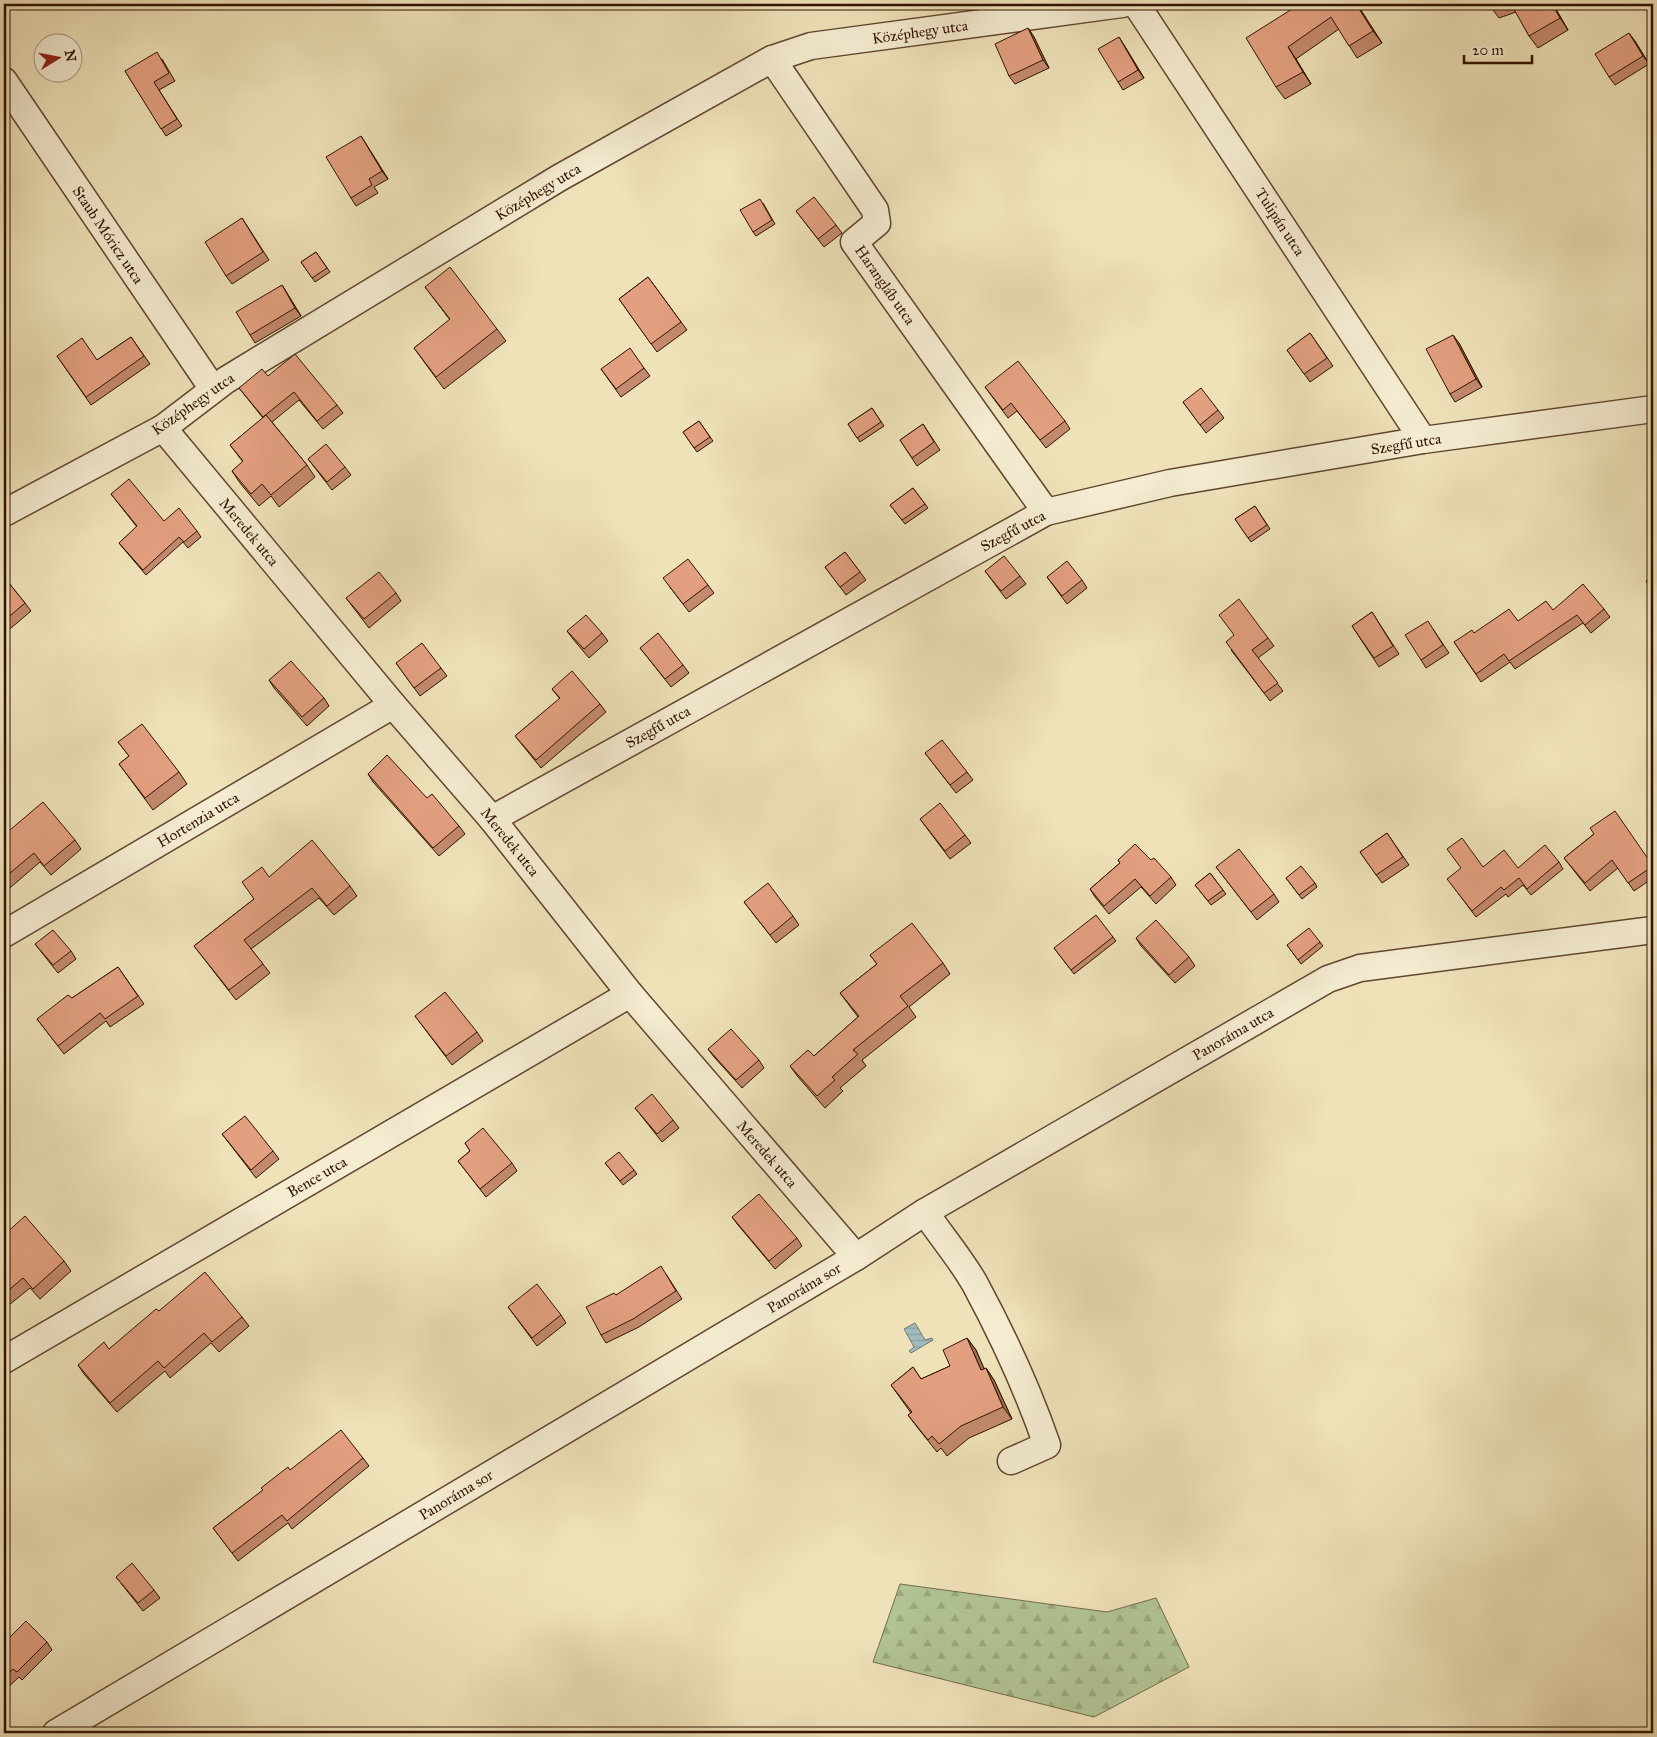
<svg xmlns="http://www.w3.org/2000/svg" width="1657" height="1737" viewBox="0 0 1657 1737" font-family="'IM FELL Great Primer',serif">
<style>
.forest{fill:url(#forest-firs);stroke:#726b4a}
.water{fill:url(#water-rules);stroke:#737770}
.lines{fill:none;stroke-linecap:round;stroke-linejoin:round}
.minor-casing{stroke:#60462e;stroke-width:29}
.minor{stroke:#f5ecd2;stroke-width:26}
.wall{fill:#c38a6e;stroke:#311200}
.shaded-wall{fill:#9f705a;stroke:#311200}
.building{fill:#e3a080;stroke:#311200}
.labels{text-anchor:middle;dominant-baseline:central;stroke-width:4;stroke-linejoin:round;paint-order:stroke}
.street-label{font-size:15px;fill:#311200;stroke:#f5ecd2}
</style>
<defs>
<pattern id="forest-firs" width="22" height="20" patternUnits="userSpaceOnUse" patternTransform="scale(1.25)"><rect width="22" height="20" fill="#b2c494"/><path d="M5 1l3.5 6h-7zM16 11l3.5 6h-7z" fill="#9aa77e"/></pattern>
<pattern id="water-rules" width="6" height="5" patternUnits="userSpaceOnUse" patternTransform="scale(1.25)"><rect width="6" height="5" fill="#9fbbbb"/><path d="M0 2.5h6" fill="none" stroke="#89a09f"/></pattern>
</defs>
<rect width="100%" height="100%" fill="#efe2b9"/>
<filter id="stains"><feTurbulence type="fractalNoise" baseFrequency=".004" numOctaves="4"/><feColorMatrix values="0 0 0 0 .2 0 0 0 0 .09 0 0 0 0 .02 0 0 0 .5 -.17"/></filter>
<radialGradient id="worn" r=".72"><stop offset=".6" stop-color="#630" stop-opacity="0"/><stop offset="1" stop-color="#630" stop-opacity=".3"/></radialGradient>
<path class="forest" d="M900,1584l207,28 49,-14 33,69 -95,50 -221,-55z"/>
<path class="water" d="M915,1323l10,17 7,-2 1,2 -22,13 -2,-2 5,-4 -10,-18z"/>
<g class="lines">
<defs>
<g id="minor">
<path d="M1136,4l287,436"/>
<path d="M772,59l103,151 2,13 -23,19 192,270"/>
<path d="M4,81l209,308"/>
<path d="M163,428l230,277 99,114 138,175 226,263"/>
<path d="M4,513l159,-85 63,-48 333,-202 213,-119 39,-13 311,-42"/>
<path d="M492,819l554,-307 124,-29 253,-43 230,-31"/>
<path d="M4,934l389,-229"/>
<path d="M925,1212c16,24 36,47 50,72 28,52 53,106 72,161l-36,16"/>
<path d="M4,1360l626,-366"/>
<path d="M56,1733l800,-476 69,-45 403,-233 32,-11 293,-38"/>
</g>
</defs>
<use href="#minor" class="minor-casing"/>
<use href="#minor" class="minor"/>
</g>
<g class="wall">
<path d="M1300,4h57l25,39 -25,15 -18,-29 -43,30 15,25 -26,15 -9,-12z"/>
<path d="M1489,4h64l15,26 -30,18 -9,-12 -13,-24 -17,6 -9,-12z"/>
<path d="M1028,28l6,9 15,31 -34,16 -6,-8z"/>
<path d="M1635,41l14,23 -34,21 -6,-8z"/>
<path d="M1124,45l20,33 -21,12 -5,-8z"/>
<path d="M162,59l13,22 -16,9 23,36 -16,10 -41,-65z"/>
<path d="M361,136l27,43 -14,8 4,6 -22,13 -5,-8z"/>
<path d="M763,203l12,21 -19,12 -3,-4z"/>
<path d="M796,211l40,14 6,8 -18,14z"/>
<path d="M242,218l27,42 -37,24 -6,-8z"/>
<path d="M316,252l14,20 -15,10 -14,-20z"/>
<path d="M648,277l39,53 -30,22 -38,-53z"/>
<path d="M282,285l19,31 -46,27 -5,-8z"/>
<path d="M425,287l72,42 9,12 -62,48 -30,-41 36,-28z"/>
<path d="M1310,333l23,33 -23,16 -23,-32z"/>
<path d="M131,337l19,27 -59,41 -34,-49 40,4z"/>
<path d="M1459,343l23,44 -27,15 -5,-8z"/>
<path d="M644,368l6,8 -29,21 -20,-28z"/>
<path d="M268,376l69,29 6,8 -20,16 -24,-29 -27,22 35,43 8,12 -36,30 -8,-11 -12,10 -19,-23 -8,-12 11,-9 -13,-17 33,-27 -24,-30z"/>
<path d="M985,387l80,34 5,8 -24,19 -29,-37 -9,7z"/>
<path d="M1183,402l35,8 6,8 -18,15z"/>
<path d="M872,408l12,18 -24,16 -12,-18z"/>
<path d="M699,421l14,20 -16,11 -14,-20z"/>
<path d="M923,424l17,26 -23,16 -17,-26z"/>
<path d="M308,459l37,8 6,8 -19,15z"/>
<path d="M913,488l15,20 -23,16 -15,-19z"/>
<path d="M111,494l53,27 33,10 4,6 -13,11 -5,-6 -37,33 -23,-27 -4,-5 18,-16z"/>
<path d="M1255,506l15,23 -19,13 -16,-23z"/>
<path d="M845,552l21,28 -20,15 -21,-28z"/>
<path d="M985,571l35,5 6,8 -20,15z"/>
<path d="M4,577l21,26 6,8 -27,23z"/>
<path d="M1047,577l35,3 5,8 -20,16z"/>
<path d="M708,585l6,8 -25,19 -20,-26z"/>
<path d="M396,593l5,8 -32,27 -23,-30z"/>
<path d="M1604,609l6,8 -19,16 -8,-10 -68,46 -5,-7 -29,20 -27,-40 20,-9 44,-12 35,-11z"/>
<path d="M1372,612l27,42 -20,13 -27,-41z"/>
<path d="M1433,629l16,24 -23,15 -5,-8z"/>
<path d="M567,631l35,2 6,8 -19,17 -16,-19z"/>
<path d="M1268,638l6,8 -16,12 25,33 -13,10 -39,-51z"/>
<path d="M640,648l43,17 6,8 -18,14z"/>
<path d="M396,663l45,5 6,8 -27,20z"/>
<path d="M269,680l55,18 5,8 -22,20 -33,-38z"/>
<path d="M552,689l48,15 6,8 -65,56 -26,-32 45,-37z"/>
<path d="M118,742l61,30 8,12 -34,26 -34,-46 10,-8z"/>
<path d="M925,753l42,19 6,8 -17,13z"/>
<path d="M368,774l59,24 32,28 6,8 -26,22 -66,-74z"/>
<path d="M920,819l45,16 6,8 -21,16z"/>
<path d="M1387,833l22,32 -27,18 -22,-31z"/>
<path d="M1594,834l59,31v13l-19,13 -16,-23 -28,23 -26,-33z"/>
<path d="M4,835l71,5 6,9 -30,26 -11,-13 -36,31z"/>
<path d="M1118,860l53,17 5,8 -20,19 -15,-17 -32,27 -14,-17 -5,-8 30,-26z"/>
<path d="M1559,862l4,7 -32,26 -8,-10 -15,12 -2,-3 -30,23 -24,-32 31,-18 35,1z"/>
<path d="M1216,867l58,27 5,8 -22,18z"/>
<path d="M1210,873l16,21 -15,11 -16,-20z"/>
<path d="M269,877l81,9 7,10 -23,19 -15,-17 -68,51 19,24 -34,27 -42,-54 60,-47z"/>
<path d="M1286,878l29,5 2,4 -15,12z"/>
<path d="M744,902l49,14 6,9 -23,18z"/>
<path d="M1113,937l3,4 -42,33 -20,-26z"/>
<path d="M1136,938l53,19 6,9 -20,17 -34,-37z"/>
<path d="M1320,942l3,4 -22,18 -14,-19z"/>
<path d="M35,944l36,7 5,8 -18,14z"/>
<path d="M870,955l73,8 7,11 -41,33 7,10 -54,43 4,6 -26,22 3,3 -18,17 -27,-31 -8,-11 24,-10 44,-39 -18,-24 37,-29z"/>
<path d="M118,967l26,37 -34,23 -4,-6 -42,33 -27,-35 35,-21z"/>
<path d="M415,1016l62,16 6,9 -31,24z"/>
<path d="M708,1049l51,11 5,8 -22,20 -28,-31z"/>
<path d="M635,1108l38,12 6,8 -17,14z"/>
<path d="M222,1134l51,17 6,8 -23,19z"/>
<path d="M465,1143l47,20 5,8 -31,26 -28,-36 12,-10z"/>
<path d="M605,1163l29,7 3,4 -14,11z"/>
<path d="M732,1217l65,21 5,8 -27,23 -37,-44z"/>
<path d="M4,1235l60,26 7,10 -31,28 -10,-11 -26,21z"/>
<path d="M666,1274l16,25 -43,28 -33,16 -5,-8 15,-40z"/>
<path d="M508,1307l53,8 5,8 -29,23z"/>
<path d="M159,1311l83,6 7,9 -30,26 -8,-9 -41,35 -5,-7 -48,41 -33,-38 -6,-9 31,-16z"/>
<path d="M967,1338l9,12 8,19 2,-1 8,12 18,39 -43,19 -22,18 -6,-8 -4,4 -20,-25 -9,-12 3,-2 -20,-28 22,-18 8,12 29,-13z"/>
<path d="M363,1458l6,8 -77,63 -4,-6 -50,38 -25,-33 77,-58z"/>
<path d="M4,1485l3,7 -3,2z"/>
<path d="M116,1577l38,13 6,8 -17,13z"/>
<path d="M47,1642l5,8 -30,30 -3,-3 -15,14v-48z"/>
</g>
<g class="shaded-wall">
<path d="M1356,4h1l25,39 -9,-12z"/>
<path d="M1552,4h1l15,26 -8,-12z"/>
<path d="M1028,28l6,9 15,31 -6,-8z"/>
<path d="M1629,33l6,8 14,23 -6,-8z"/>
<path d="M1119,37l5,8 20,33 -6,-8z"/>
<path d="M1288,47l8,12 15,25 -8,-12z"/>
<path d="M361,136l5,8 22,35 -6,-8z"/>
<path d="M282,285l5,8 14,23 -6,-8z"/>
<path d="M1453,335l6,8 23,44 -6,-8z"/>
<path d="M967,1338l9,12 14,32 -9,-12z"/>
<path d="M986,1368l8,12 18,39 -9,-12z"/>
</g>
<g class="building">
<path d="M1300,4h56l17,27 -24,15 -18,-29 -43,30 15,25 -27,15 -30,-49z"/>
<path d="M1489,4h9l-8,2z"/>
<path d="M1511,4h41l8,14 -31,18z"/>
<path d="M1028,28l15,32 -34,16 -14,-32z"/>
<path d="M1629,33l14,23 -34,21 -14,-23z"/>
<path d="M1119,37l19,33 -20,12 -20,-33z"/>
<path d="M157,52l12,21 -15,9 23,37 -16,10 -36,-58z"/>
<path d="M361,136l21,35 -13,8 3,6 -21,13 -25,-41z"/>
<path d="M814,197l22,28 -18,14 -22,-28z"/>
<path d="M760,199l12,21 -19,12 -13,-22z"/>
<path d="M242,218l21,34 -37,24 -21,-34z"/>
<path d="M316,252l11,16 -15,10 -11,-16z"/>
<path d="M450,267l47,62 -61,48 -22,-29 36,-29 -25,-32z"/>
<path d="M648,277l33,45 -30,22 -32,-45z"/>
<path d="M282,285l13,23 -45,27 -14,-23z"/>
<path d="M1310,333l17,25 -23,16 -17,-24z"/>
<path d="M1453,335l23,44 -26,15 -24,-45z"/>
<path d="M131,337l13,19 -58,41 -29,-41 25,-18 15,22z"/>
<path d="M630,348l14,20 -28,21 -15,-20z"/>
<path d="M295,354l42,51 -20,16 -23,-29 -31,25 -24,-29 23,-19 6,7z"/>
<path d="M1018,361l47,60 -25,19 -29,-37 -8,7 -18,-23z"/>
<path d="M1201,388l17,22 -18,15 -17,-23z"/>
<path d="M872,408l9,14 -24,16 -9,-14z"/>
<path d="M266,415l41,50 -36,30 -9,-11 -11,10 -19,-23 11,-10 -13,-16z"/>
<path d="M699,421l11,16 -16,11 -11,-16z"/>
<path d="M923,424l11,18 -22,16 -12,-18z"/>
<path d="M326,444l19,23 -18,15 -19,-23z"/>
<path d="M129,479l35,42 15,-13 18,23 -13,11 -5,-5 -36,33 -24,-27 18,-17 -26,-32z"/>
<path d="M913,488l12,16 -23,16 -12,-15z"/>
<path d="M1255,506l12,19 -19,13 -13,-19z"/>
<path d="M845,552l15,20 -20,15 -15,-20z"/>
<path d="M1004,556l16,20 -19,15 -16,-20z"/>
<path d="M688,559l20,26 -25,19 -20,-26z"/>
<path d="M1067,561l15,19 -20,16 -15,-19z"/>
<path d="M379,572l17,21 -32,26 -18,-21z"/>
<path d="M1653,575v15l-7,-9z"/>
<path d="M4,577l21,26 -21,18z"/>
<path d="M1583,584l21,25 -19,16 -8,-10 -68,46 -5,-7 -28,20 -22,-32 18,-12 2,3 35,-24 9,12 28,-20 7,9z"/>
<path d="M1239,599l29,39 -16,12 26,33 -14,10 -38,-51 8,-7 -15,-20z"/>
<path d="M1372,612l21,34 -19,12 -22,-32z"/>
<path d="M586,615l16,18 -18,16 -17,-18z"/>
<path d="M1428,621l15,24 -22,15 -16,-25z"/>
<path d="M658,633l25,32 -18,14 -25,-31z"/>
<path d="M422,643l19,25 -27,20 -18,-25z"/>
<path d="M291,661l33,37 -22,19 -33,-37z"/>
<path d="M572,671l28,33 -64,56 -21,-24 45,-38 -8,-9z"/>
<path d="M142,724l37,48 -34,26 -26,-34 10,-8 -11,-14z"/>
<path d="M942,740l25,32 -17,13 -25,-32z"/>
<path d="M387,755l40,43 5,-4 27,32 -26,22 -65,-74z"/>
<path d="M43,802l32,38 -31,26 -10,-13 -30,25v-43z"/>
<path d="M940,803l25,32 -20,16 -25,-32z"/>
<path d="M1615,811l38,55 -25,17 -16,-23 -27,23 -21,-25 30,-24 -4,-6z"/>
<path d="M1387,833l16,24 -27,18 -16,-23z"/>
<path d="M1462,838l21,29 21,-17 14,18 27,-23 14,17 -32,27 -8,-11 -15,12 -3,-3 -29,24 -25,-32 14,-11 -14,-19z"/>
<path d="M312,840l38,46 -23,20 -15,-18 -68,52 19,24 -34,26 -35,-44 60,-47 -12,-17 20,-15 7,10z"/>
<path d="M1135,844l16,16 3,-2 17,19 -21,19 -15,-17 -31,27 -14,-17 30,-26 -2,-3z"/>
<path d="M1239,849l35,45 -23,18 -35,-45z"/>
<path d="M1301,866l14,17 -16,12 -13,-17z"/>
<path d="M1210,873l13,17 -15,11 -13,-16z"/>
<path d="M768,883l25,33 -23,19 -26,-33z"/>
<path d="M1096,915l17,22 -42,33 -17,-22z"/>
<path d="M1156,920l33,37 -20,18 -33,-37z"/>
<path d="M912,923l31,40 -43,33 8,10 -55,44 5,4 -26,23 3,3 -18,16 -27,-30 18,-16 6,6 45,-40 -19,-23 37,-29 -7,-9z"/>
<path d="M1309,928l11,14 -22,18 -11,-15z"/>
<path d="M53,930l18,21 -18,14 -18,-21z"/>
<path d="M118,967l20,29 -33,23 -5,-6 -42,33 -21,-27 31,-24 4,3z"/>
<path d="M445,992l32,40 -31,24 -31,-40z"/>
<path d="M731,1029l28,31 -23,20 -28,-31z"/>
<path d="M652,1094l21,26 -16,14 -22,-26z"/>
<path d="M245,1116l28,35 -22,19 -29,-36z"/>
<path d="M483,1128l29,35 -32,26 -22,-28 12,-10 -5,-8z"/>
<path d="M619,1152l15,18 -14,11 -15,-18z"/>
<path d="M759,1194l38,44 -28,23 -37,-44z"/>
<path d="M25,1216l39,45 -31,28 -10,-11 -19,16v-59z"/>
<path d="M661,1266l15,25 -43,28 -32,16 -15,-28 28,-14 2,2z"/>
<path d="M205,1272l37,45 -30,25 -8,-9 -40,35 -6,-7 -48,42 -32,-38 26,-23 5,7 47,-40 3,2z"/>
<path d="M537,1284l24,31 -29,23 -24,-31z"/>
<path d="M967,1338l14,32 5,-2 17,39 -42,19 -22,18 -7,-8 -4,4 -20,-25 4,-3 -21,-27 22,-18 8,12 29,-13 -7,-16z"/>
<path d="M341,1430l22,28 -76,63 -5,-6 -50,38 -19,-25 50,-38 -2,-2 27,-21 2,3z"/>
<path d="M132,1563l22,27 -16,13 -22,-26z"/>
<path d="M26,1621l21,21 -30,30 -4,-3 -9,9v-35z"/>
</g>
<g class="labels">
<g class="street-label">
<text transform="translate(920 32) rotate(-8)">Középhegy utca</text>
<text transform="translate(538 192) rotate(-31)">Középhegy utca</text>
<text transform="translate(1280 222) rotate(57)">Tulipán utca</text>
<text transform="translate(108 235) rotate(56)">Staub Móricz utca</text>
<text transform="translate(885 285) rotate(55)">Harangláb utca</text>
<text transform="translate(193 404) rotate(-35)">Középhegy utca</text>
<text transform="translate(1406 444) rotate(-9)">Szegfű utca</text>
<text transform="translate(1013 531) rotate(-28)">Szegfű utca</text>
<text transform="translate(249 532) rotate(50)">Meredek utca</text>
<text transform="translate(658 727) rotate(-29)">Szegfű utca</text>
<text transform="translate(198 820) rotate(-31)">Hortenzia utca</text>
<text transform="translate(510 842) rotate(51)">Meredek utca</text>
<text transform="translate(1233 1034) rotate(-30)">Panoráma utca</text>
<text transform="translate(767 1154) rotate(49)">Meredek utca</text>
<text transform="translate(317 1177) rotate(-30)">Bence utca</text>
<text transform="translate(804 1288) rotate(-31)">Panoráma sor</text>
<text transform="translate(456 1495) rotate(-31)">Panoráma sor</text>
</g>
</g>
<rect width="1657" height="1737" fill="none" stroke="#efe2b9" stroke-width="20"/>
<rect x="5" y="5" width="1647" height="1727" fill="none" stroke="#311200" stroke-width="2.5"/>
<rect x="10" y="10" width="1637" height="1717" fill="none" stroke="#311200"/>
<g transform="translate(58 58) rotate(80)"><circle r="24" fill="#f5ecd2" stroke="#a7957e"/>
<path d="M0-4L9 19L0 12L-9 19Z" fill="#8f2418"/>
<text y="-8" font-size="14" font-weight="bold" text-anchor="middle" fill="#311200">N</text>
</g>
<path d="M1464 55v8h68v-8" fill="none" stroke="#311200" stroke-width="2.5"/>
<text x="1472" y="55" font-size="15" fill="#311200" stroke="#f5ecd2" stroke-width="4" paint-order="stroke">20 m</text>
<rect width="100%" height="100%" filter="url(#stains)"/>
<rect width="100%" height="100%" fill="url(#worn)"/>
</svg>
